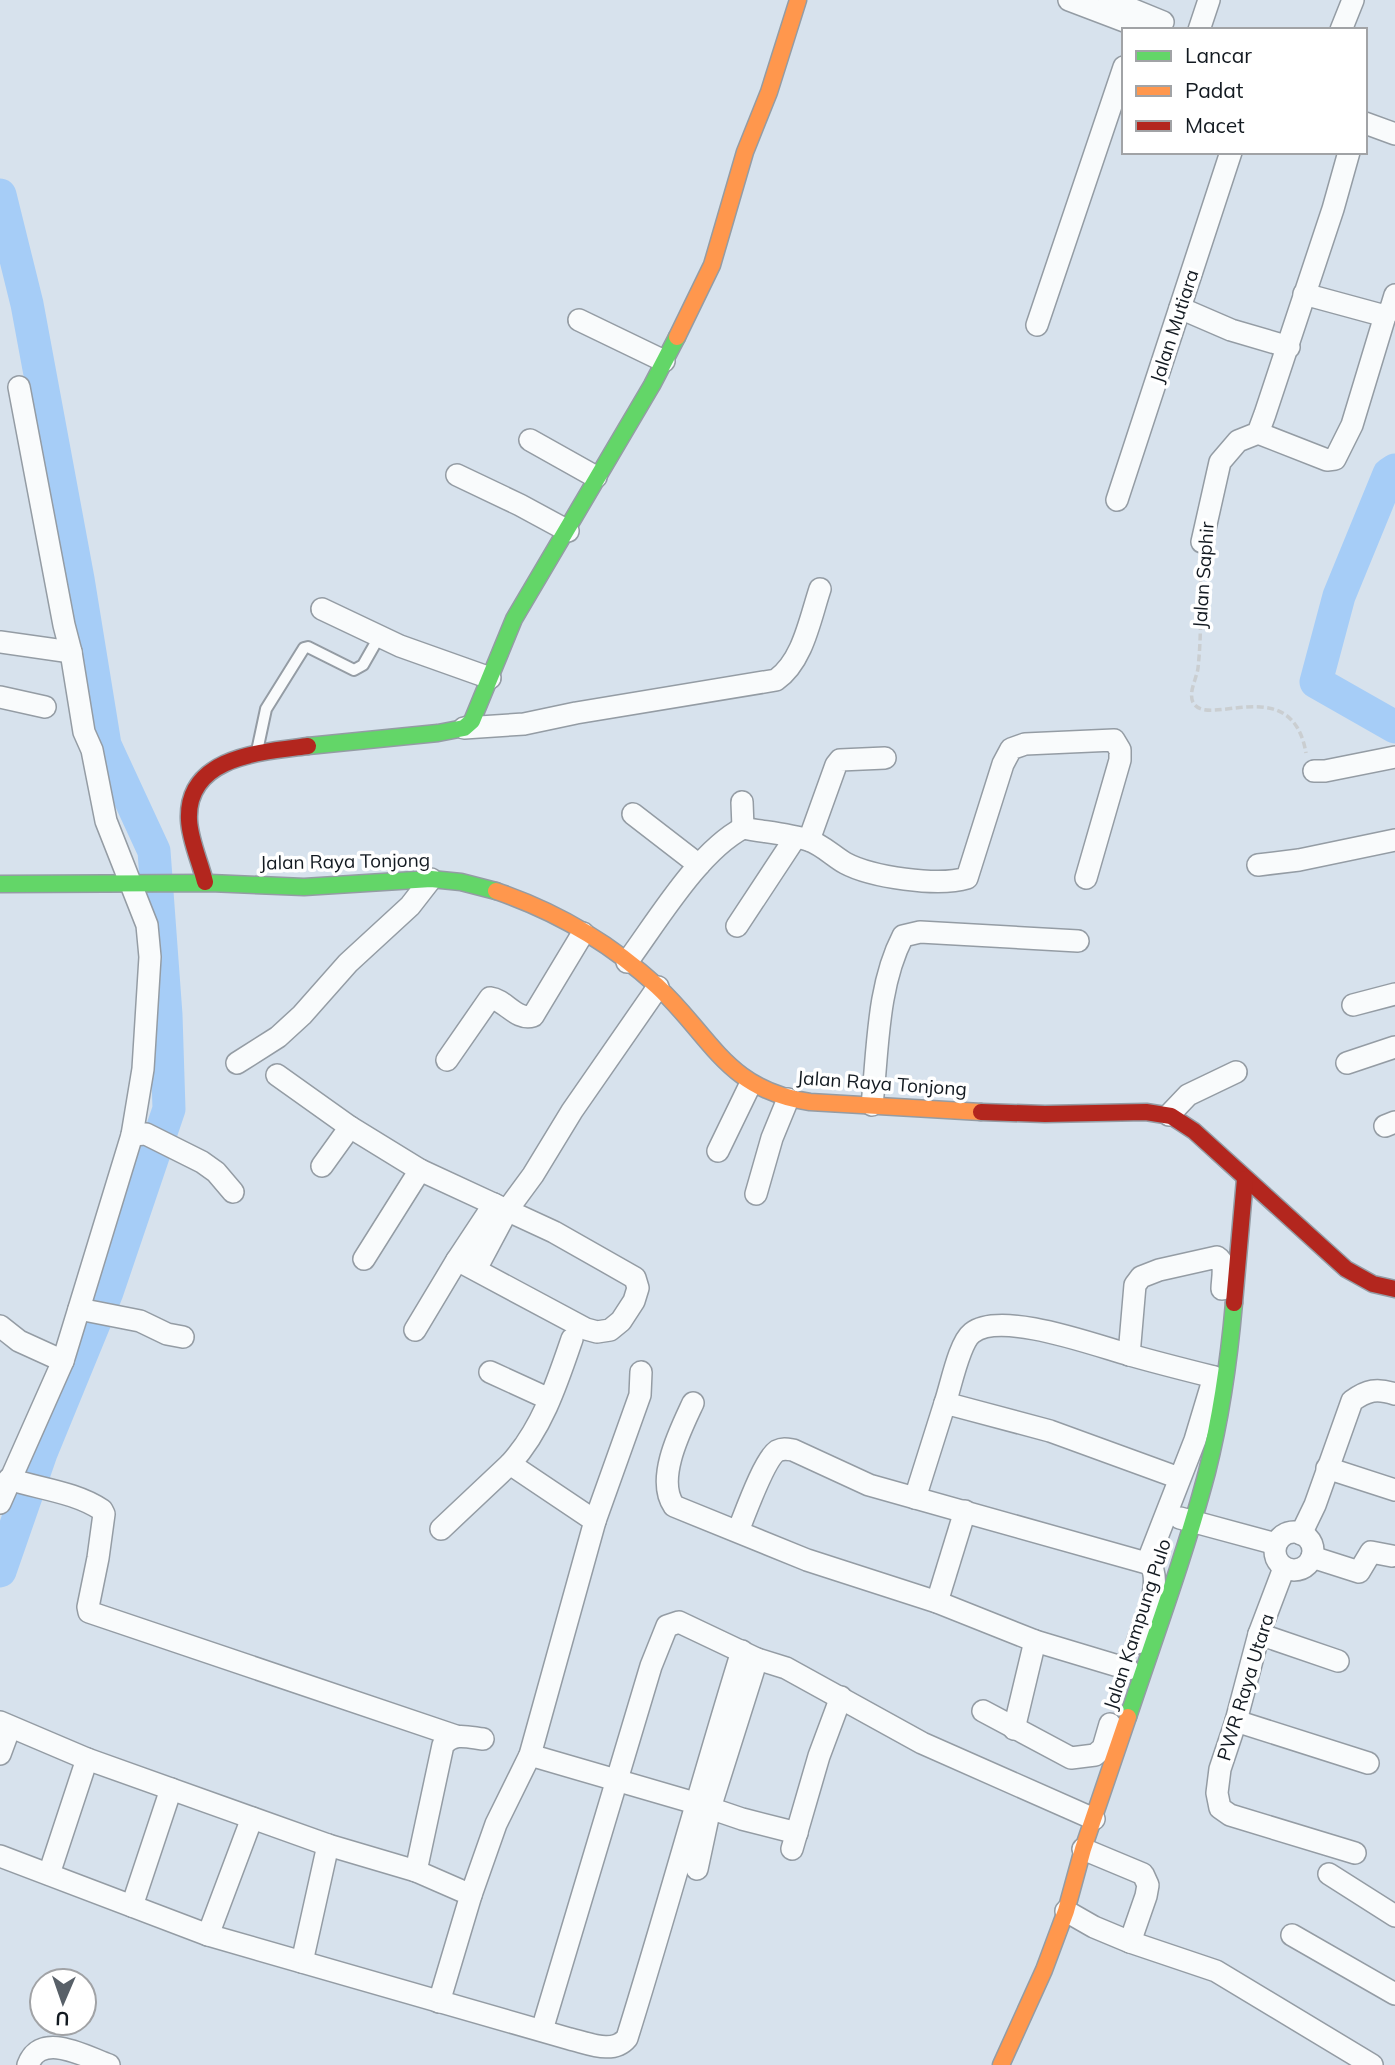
<svg xmlns="http://www.w3.org/2000/svg" width="1395" height="2065" viewBox="0 0 1395 2065" font-family="Mulish,sans-serif">
<style>
.lines{fill:none;stroke-linecap:round;stroke-linejoin:round}
.river{stroke:#a6cdf7;stroke-width:33}
.lane-casing{stroke:#949ca4;stroke-width:14}
.street-casing{stroke:#949ca4;stroke-width:24}
.fast-casing{stroke:#949ca4;stroke-width:19}
.slow-casing{stroke:#949ca4;stroke-width:19}
.jam-casing{stroke:#949ca4;stroke-width:19}
.path{stroke:#caced1;stroke-width:3.5;stroke-dasharray:7 3.5;stroke-linecap:butt}
.lane{stroke:#f9fbfc;stroke-width:10}
.street{stroke:#f9fbfc;stroke-width:21}
.fast{stroke:#63d668;stroke-width:16}
.slow{stroke:#ff974d;stroke-width:16}
.jam{stroke:#b3261e;stroke-width:16}
.labels{text-anchor:middle;dominant-baseline:central;stroke-width:7;stroke-linejoin:round;paint-order:stroke}
.street-label{font-size:19px;fill:#131a21;stroke:#fff}
</style>
<rect width="100%" height="100%" fill="#d7e2ed"/>
<g class="lines">
<g class="river">
<path d="M0,195l27,109 51,275 27,166 49,106 12,164 3,94 -62,183 -66,161 -41,118"/>
<path d="M1395,470l-6,4 -50,122 -23,86 79,45"/>
</g>
<defs>
<path id="lane" d="M257,751l9,-42 38,-61 4,-1 46,23 9,-5 16,-28"/>
<g id="street">
<path d="M1069,0l79,30"/>
<path d="M1109,0l54,22"/>
<path d="M1199,30l10,-30"/>
<path d="M1341,30l12,-30"/>
<path d="M1365,123l30,11"/>
<path d="M1304,294l81,22"/>
<path d="M1180,308l51,22 58,17"/>
<path d="M579,320l85,41"/>
<path d="M1037,325l87,-258"/>
<path d="M1258,433l69,27 8,-1 17,-34 33,-109 6,-8 4,-13"/>
<path d="M530,440l66,37"/>
<path d="M457,475l63,30 48,26"/>
<path d="M1117,500l114,-348"/>
<path d="M1202,542l18,-80 18,-21 20,-8 7,-19 68,-205 16,-57"/>
<path d="M322,609l78,37 90,32"/>
<path d="M0,642l71,10"/>
<path d="M0,697l45,10"/>
<path d="M464,728l60,-4 52,-11 200,-33c27,-19 34,-61 44,-91"/>
<path d="M1314,771h11l70,-14"/>
<path d="M742,802l1,26"/>
<path d="M633,814l66,51"/>
<path d="M809,840l27,-75 4,-5 45,-2"/>
<path d="M1258,865l41,-5 96,-20"/>
<path d="M737,926l58,-88"/>
<path d="M627,962c31,-42 71,-110 116,-134 21,4 45,6 65,12 13,4 25,16 37,23 26,14 93,24 122,15l36,-114 8,-15 14,-5 89,-4 6,10v10l-34,118"/>
<path d="M1353,1005l42,-11"/>
<path d="M447,1060l43,-62c16,2 26,23 43,18l50,-83"/>
<path d="M237,1063l41,-26 24,-22 46,-52 62,-57 21,-27"/>
<path d="M1347,1063l48,-16"/>
<path d="M277,1075l73,52 70,43 134,62 81,46 3,10 -4,13 -13,20 -11,9 -13,2 -11,-3 -129,-69 -42,70"/>
<path d="M872,1105c6,-55 5,-119 31,-169l17,-4 158,9"/>
<path d="M1169,1115l19,-20 48,-23"/>
<path d="M1385,1126l10,-4"/>
<path d="M132,1135l14,-1 56,28 14,10 17,20"/>
<path d="M718,1151l32,-66"/>
<path d="M322,1166l28,-39"/>
<path d="M756,1194l16,-56 16,-39"/>
<path d="M364,1259l56,-89"/>
<path d="M457,1260l37,-56"/>
<path d="M476,1269l32,-60 25,-34 39,-64 86,-124"/>
<path d="M79,1309l61,12 27,13 16,3"/>
<path d="M0,1326l19,15 44,20"/>
<path d="M1129,1355l6,-70 6,-8 18,-7 58,-13c10,6 5,22 5,32"/>
<path d="M490,1372l59,27"/>
<path d="M693,1403c-12,26 -38,76 -19,103l133,54 130,42 98,39 93,28"/>
<path d="M945,1403c6,-17 14,-60 27,-70 29,-23 125,13 158,22 28,8 56,15 84,22"/>
<path d="M510,1464c32,-35 47,-81 62,-125"/>
<path d="M1327,1468l68,22"/>
<path d="M9,1479c31,10 66,13 93,31l2,4 -6,44 -10,49 1,5 367,124"/>
<path d="M915,1498l30,-95 105,28 129,47"/>
<path d="M0,1503l63,-142 69,-226 11,-66 7,-112 -3,-32 -41,-104 -14,-71 -8,-18 -13,-80 -7,-27 -45,-238"/>
<path d="M1180,1518l96,26"/>
<path d="M595,1521l45,-126 1,-23"/>
<path d="M441,1529l69,-65 85,57 -65,234 -34,69 -25,71"/>
<path d="M738,1531c7,-17 26,-71 39,-80 6,-3 10,-2 16,-1l76,35 281,79c13,19 -6,59 -13,79"/>
<circle cx="1294" cy="1551" r="19"/>
<path d="M1301,1534l14,-29 37,-104c15,-11 25,-13 43,-7"/>
<path d="M1312,1557l47,15 12,-20 21,4"/>
<path d="M1147,1563l48,-123 19,-63"/>
<path d="M1284,1568l-25,66 -23,87 -16,48 -3,24 3,15 10,7 125,38"/>
<path d="M937,1602l28,-91"/>
<path d="M1259,1634l79,27"/>
<path d="M983,1711l88,47 24,-3 8,-7 7,-24"/>
<path d="M1236,1721l132,42"/>
<path d="M0,1722l87,37 241,86 88,26 55,24 -32,107"/>
<path d="M1014,1729l21,-88"/>
<path d="M0,1754l10,-27"/>
<path d="M530,1755l165,48 47,16 55,14"/>
<path d="M792,1849l27,-93 22,-59"/>
<path d="M1083,1849l60,25 5,11 -2,11 -16,46"/>
<path d="M0,1856l208,79 362,104c18,4 43,16 57,-1 40,-128 75,-258 115,-387"/>
<path d="M697,1869l13,-61 47,-149"/>
<path d="M416,1871l27,-126c11,-13 24,-8 40,-6"/>
<path d="M49,1874l38,-115"/>
<path d="M1329,1874l66,42"/>
<path d="M132,1906l39,-117"/>
<path d="M1066,1911l28,16 36,15 86,29 156,94"/>
<path d="M208,1935l44,-117"/>
<path d="M1292,1935l103,59"/>
<path d="M302,1962l26,-117"/>
<path d="M542,2030l109,-364 16,-40 12,-4 78,37 29,9 136,75 172,76"/>
<path d="M28,2065c13,-35 58,-8 81,0"/>
</g>
<g id="fast">
<path d="M308,746l130,-13 26,-5 8,-7 42,-102 138,-234 25,-48"/>
<path d="M0,884l210,-1 94,4 127,-8 30,3 35,9"/>
<path d="M1128,1717c27,-81 57,-162 79,-245 14,-55 22,-112 27,-169"/>
</g>
<g id="slow">
<path d="M677,337l35,-72 33,-113 24,-60 29,-92"/>
<path d="M496,891c59,20 114,52 161,95 55,51 69,104 153,116l171,10"/>
<path d="M1001,2065l43,-95 22,-59 17,-62 45,-132"/>
</g>
<g id="jam">
<path d="M205,882c-5,-21 -15,-41 -16,-62 -3,-64 73,-68 119,-74"/>
<path d="M981,1112l64,2 101,-2 25,4 23,15 152,138 27,15 22,5"/>
<path d="M1234,1303l11,-124"/>
</g>
</defs>
<use href="#lane" class="lane-casing"/>
<use href="#street" class="street-casing"/>
<use href="#fast" class="fast-casing"/>
<use href="#slow" class="slow-casing"/>
<use href="#jam" class="jam-casing"/>
<path class="path" d="M1201,560c-1,35 1,72 -3,108 -1,10 -11,26 -4,36 16,23 98,-32 112,49"/>
<use href="#lane" class="lane"/>
<use href="#street" class="street"/>
<use href="#fast" class="fast"/>
<use href="#slow" class="slow"/>
<use href="#jam" class="jam"/>
</g>
<g class="labels">
<g class="street-label">
<text transform="translate(1174 326) rotate(-72)">Jalan Mutiara</text>
<text transform="translate(1203 575) rotate(-86)">Jalan Saphir</text>
<text transform="translate(345 861) rotate(-1)">Jalan Raya Tonjong</text>
<text transform="translate(882 1083) rotate(4)">Jalan Raya Tonjong</text>
<text transform="translate(1137 1624) rotate(-72)">Jalan Kampung Pulo</text>
<text transform="translate(1245 1687) rotate(-73)">PWR Raya Utara</text>
</g>
</g>
<rect x="1122" y="28" width="245" height="126" fill="#ffffff" stroke="#a1a3a6" stroke-width="2"/>
<rect x="1136" y="51" width="35" height="10" fill="#63d668" stroke="#a1a3a6" stroke-width="2"/>
<text x="1185" y="63" font-size="21" fill="#131a21">Lancar</text>
<rect x="1136" y="86" width="35" height="10" fill="#ff974d" stroke="#a1a3a6" stroke-width="2"/>
<text x="1185" y="98" font-size="21" fill="#131a21">Padat</text>
<rect x="1136" y="121" width="35" height="10" fill="#b3261e" stroke="#a1a3a6" stroke-width="2"/>
<text x="1185" y="133" font-size="21" fill="#131a21">Macet</text>
<g transform="translate(63 2002) rotate(182)"><circle r="33" fill="#ffffff" stroke="#a1a3a6" stroke-width="2"/>
<path d="M0-5L12 26L0 18L-12 26Z" fill="#586068"/>
<text y="-10" font-size="19" font-weight="bold" text-anchor="middle" fill="#131a21">U</text>
</g>
</svg>
